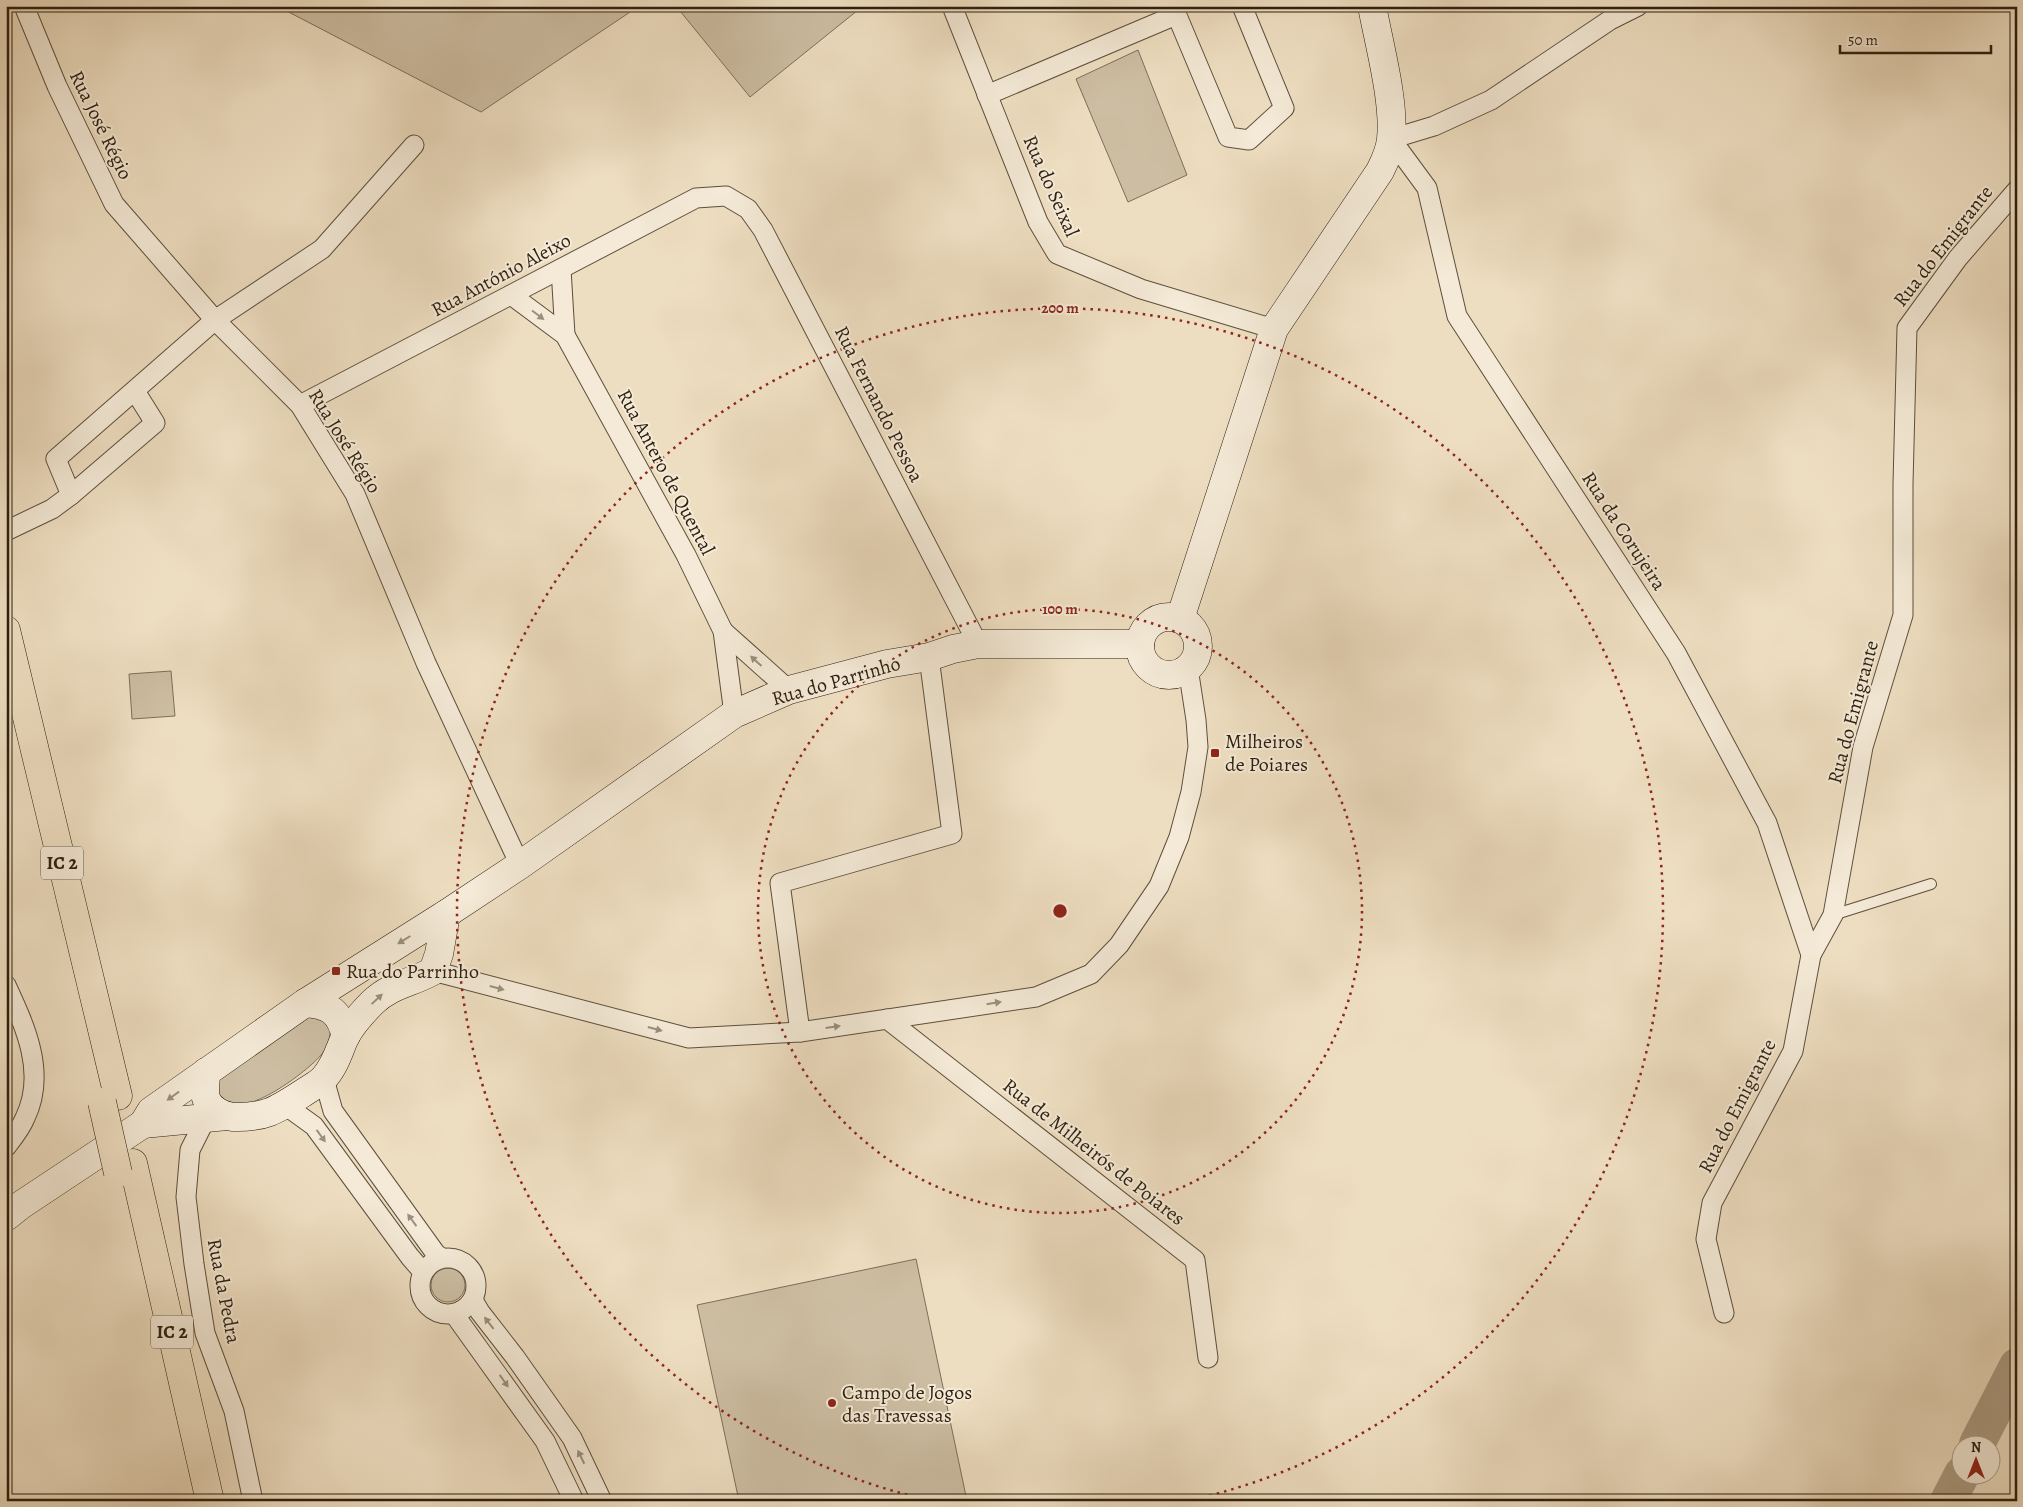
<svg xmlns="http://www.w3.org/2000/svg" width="2023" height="1507" viewBox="0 0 2023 1507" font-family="Alegreya,serif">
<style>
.green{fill:#cdbea3;stroke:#7d6e59}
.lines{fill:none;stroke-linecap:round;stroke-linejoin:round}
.river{stroke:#ac9d84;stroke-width:36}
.lane-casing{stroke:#5d4f3c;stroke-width:12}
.street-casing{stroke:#5d4f3c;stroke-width:21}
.secondary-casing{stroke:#2d1f0f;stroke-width:29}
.highway-casing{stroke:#2d1f0f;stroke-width:29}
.lane{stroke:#f4ead7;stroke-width:10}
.street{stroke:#f4ead7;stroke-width:19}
.secondary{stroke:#f4ead7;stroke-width:28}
.highway{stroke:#eedec1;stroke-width:28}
.highway-bridge-casing{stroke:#2d1f0f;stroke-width:29;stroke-linecap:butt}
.highway-bridge{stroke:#eedec1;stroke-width:28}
.oneway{fill:#9a8f7d}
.ring{fill:none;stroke:#8f2418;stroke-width:2.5;stroke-dasharray:2.5 5}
.poi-dot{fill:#8f2418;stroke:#f4ead7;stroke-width:2}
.labels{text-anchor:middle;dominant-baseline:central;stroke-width:4;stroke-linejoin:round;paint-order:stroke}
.shield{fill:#f4ead7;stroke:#695c4b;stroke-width:1}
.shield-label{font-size:19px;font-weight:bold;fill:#2d1f0f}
.street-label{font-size:20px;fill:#2d1f0f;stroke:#f4ead7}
.poi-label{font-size:20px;fill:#2d1f0f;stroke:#f4ead7;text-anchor:start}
.centre{fill:#8f2418;stroke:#f4ead7;stroke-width:2.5}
.ring-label{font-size:15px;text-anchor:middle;font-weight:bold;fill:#8f2418;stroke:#f4ead7;stroke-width:4;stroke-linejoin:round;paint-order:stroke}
</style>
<rect width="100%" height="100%" fill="#eedec1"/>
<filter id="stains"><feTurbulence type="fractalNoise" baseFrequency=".004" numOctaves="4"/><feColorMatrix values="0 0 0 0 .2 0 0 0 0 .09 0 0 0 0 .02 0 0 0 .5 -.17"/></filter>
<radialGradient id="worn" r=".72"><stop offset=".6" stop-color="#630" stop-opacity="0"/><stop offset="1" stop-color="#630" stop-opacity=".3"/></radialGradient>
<g class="green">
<path d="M277,6h362l-158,106z"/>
<path d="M676,6h187l-113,91z"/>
<path d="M1138,50l49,125 -59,27 -52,-123z"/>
<path d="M171,671l4,45 -43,3 -3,-45z"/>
<path d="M312,1012l19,13c-1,11 -2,21 -9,29 -15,18 -77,65 -98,47 -7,-5 -9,-12 -8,-20z"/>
<path d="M916,1259l51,242h-228l-42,-196z"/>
<circle cx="448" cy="1285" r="17"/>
</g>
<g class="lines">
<g class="river">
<path d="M1977,1444l40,-78"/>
<path d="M1948,1501l14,-27"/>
</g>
<defs>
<path id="lane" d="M1833,915l98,-31"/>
<g id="street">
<path d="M24,6l33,80 57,118 101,116 85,85 55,89 71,169 94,202"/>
<path d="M952,6l86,216 19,32 84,35 133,40"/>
<path d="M1173,6l55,131 21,3 35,-32 -42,-102"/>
<path d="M1638,6l-28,14 -119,80 -57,26 -43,13 36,49 30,128 219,337 91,170 44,132"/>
<path d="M987,95l189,-80"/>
<path d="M561,269l4,66"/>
<path d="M511,295l54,40 121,220 37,76 11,83"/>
<path d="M135,391l20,32 -84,72 -15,-36 159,-139 107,-71 92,-104"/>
<path d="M300,405l396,-207 30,-2 22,13 15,21 215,414"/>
<path d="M6,531l46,-22 19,-14"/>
<path d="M723,631l66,59"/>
<path d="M433,971l256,67 111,-6 236,-35 55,-23 28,-29 40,-59 20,-49 12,-45 7,-45 -2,-27 -8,-52"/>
<path d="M6,985c19,41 41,88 19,133 -4,10 -12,20 -19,29"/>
<path d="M887,1019l308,241 13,98"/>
<path d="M800,1032l-20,-149 172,-49 -23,-177"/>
<path d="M324,1079l9,32 103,143 6,4"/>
<path d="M285,1105l29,21 96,131 13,15"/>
<path d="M206,1118l-16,32 -4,47 8,67 11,69 29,78 19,90"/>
<circle cx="448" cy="1286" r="28"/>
<path d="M473,1300l7,12 35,45 57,81 30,63"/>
<path d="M1724,1313l-18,-74 6,-36 81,-152 18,-96 22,-40 30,-168 40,-132v-131l4,-156 51,-70 59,-68"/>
<path d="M454,1314l91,127 29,60"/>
</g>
<g id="secondary">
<circle cx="1169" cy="646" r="29"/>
<path d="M1180,619l94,-290 106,-158c5,-10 10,-21 11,-32 4,-37 -12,-95 -19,-133"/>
<path d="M305,1003c25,2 34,8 41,33"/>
<path d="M206,1072c0,7 -2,19 0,26 3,11 17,18 27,19 34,1 45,-8 73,-26 6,-4 14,-8 18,-13 11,-12 15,-27 21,-41 6,-11 19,-26 28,-35 19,-18 39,-19 60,-31l6,-17 7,-40"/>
<path d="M143,1124l84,-8"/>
<path d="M6,1217l15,-12 122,-81 8,-13 154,-108 141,-89 74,-49 214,-151 55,-24 98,-26 42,-7 24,-8 25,-5h162"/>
</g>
<g id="highway">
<path d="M6,630l112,466"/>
<path d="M133,1163l77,338"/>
</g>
</defs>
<use href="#lane" class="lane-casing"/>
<use href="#street" class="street-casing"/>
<use href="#secondary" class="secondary-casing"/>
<use href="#highway" class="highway-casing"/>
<use href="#lane" class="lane"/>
<use href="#street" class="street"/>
<use href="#secondary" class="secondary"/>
<use href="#highway" class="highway"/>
<defs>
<path id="highway-bridge" d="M102,1102l16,71"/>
</defs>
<use href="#highway-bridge" class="highway-bridge-casing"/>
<use href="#highway-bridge" class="highway-bridge"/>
</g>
<defs><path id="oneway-solid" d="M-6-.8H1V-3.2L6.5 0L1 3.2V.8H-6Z" transform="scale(1.25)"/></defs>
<g class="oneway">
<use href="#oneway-solid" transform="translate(538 315) rotate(37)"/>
<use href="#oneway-solid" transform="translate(756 661) rotate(-138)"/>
<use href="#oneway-solid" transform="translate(404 940) rotate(148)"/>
<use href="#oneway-solid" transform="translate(497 988) rotate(15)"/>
<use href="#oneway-solid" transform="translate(377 999) rotate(-43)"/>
<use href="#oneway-solid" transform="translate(994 1003) rotate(-9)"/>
<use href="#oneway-solid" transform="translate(833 1027) rotate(-8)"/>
<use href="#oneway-solid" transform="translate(655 1029) rotate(15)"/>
<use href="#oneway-solid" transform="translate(173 1096) rotate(144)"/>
<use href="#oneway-solid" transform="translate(321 1136) rotate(54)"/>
<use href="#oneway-solid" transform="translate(412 1220) rotate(-126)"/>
<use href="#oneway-solid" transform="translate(489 1323) rotate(-128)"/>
<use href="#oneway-solid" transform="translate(504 1381) rotate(55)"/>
<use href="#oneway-solid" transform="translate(581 1457) rotate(-116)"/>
</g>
<g class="ring">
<circle cx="1060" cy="911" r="302"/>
<path d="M929 1500A603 603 0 1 1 1191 1500"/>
</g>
<g class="poi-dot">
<rect x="1210" y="748" width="10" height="10" rx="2.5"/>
<rect x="331" y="966" width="10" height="10" rx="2.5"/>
<circle cx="832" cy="1403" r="5"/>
</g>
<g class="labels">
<g class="shield">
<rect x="41" y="846.5" width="42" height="33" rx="4"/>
<rect x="151" y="1315.5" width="42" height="33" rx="4"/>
</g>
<g class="shield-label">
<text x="62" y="863">IC 2</text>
<text x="172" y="1332">IC 2</text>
</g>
<g class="street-label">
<text transform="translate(101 125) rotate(64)">Rua José Régio</text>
<text transform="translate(1051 186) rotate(66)">Rua do Seixal</text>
<text transform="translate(1943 246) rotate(-52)">Rua do Emigrante</text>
<text transform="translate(501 275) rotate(-28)">Rua António Aleixo</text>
<text transform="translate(879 404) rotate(63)">Rua Fernando Pessoa</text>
<text transform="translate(345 441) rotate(58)">Rua José Régio</text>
<text transform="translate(666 472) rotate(62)">Rua Antero de Quental</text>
<text transform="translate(1624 531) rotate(57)">Rua da Corujeira</text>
<text transform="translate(836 681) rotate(-16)">Rua do Parrinho</text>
<text transform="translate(1853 712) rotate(-75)">Rua do Emigrante</text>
<text transform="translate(1737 1106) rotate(-63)">Rua do Emigrante</text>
<text transform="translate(1094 1152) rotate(38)">Rua de Milheirós de Poiares</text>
<text transform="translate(224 1291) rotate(79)">Rua da Pedra</text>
</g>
<g class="poi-label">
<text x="1225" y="741">Milheiros<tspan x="1225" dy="23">de Poiares</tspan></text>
<text x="346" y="971">Rua do Parrinho</text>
<text x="842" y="1392">Campo de Jogos<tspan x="842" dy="23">das Travessas</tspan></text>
</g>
</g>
<circle cx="1060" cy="911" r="8" class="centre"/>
<g class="ring-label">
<text x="1060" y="313">200 m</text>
<text x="1060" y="614">100 m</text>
</g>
<rect width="2023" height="1507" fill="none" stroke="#eedec1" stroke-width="25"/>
<rect x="8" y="8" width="2008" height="1492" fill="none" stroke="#2d1f0f" stroke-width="2.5"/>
<rect x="12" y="12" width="1998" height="1482" fill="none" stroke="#2d1f0f"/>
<g transform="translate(1976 1460)"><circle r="24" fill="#f4ead7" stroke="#a49987"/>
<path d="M0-4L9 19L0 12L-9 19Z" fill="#8f2418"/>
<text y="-8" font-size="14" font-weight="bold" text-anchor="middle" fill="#2d1f0f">N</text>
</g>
<path d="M1840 45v8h151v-8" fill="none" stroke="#2d1f0f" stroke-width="2.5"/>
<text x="1848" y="45" font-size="15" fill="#2d1f0f" stroke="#f4ead7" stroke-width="4" paint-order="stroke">50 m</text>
<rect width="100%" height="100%" filter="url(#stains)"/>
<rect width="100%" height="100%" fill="url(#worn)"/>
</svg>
